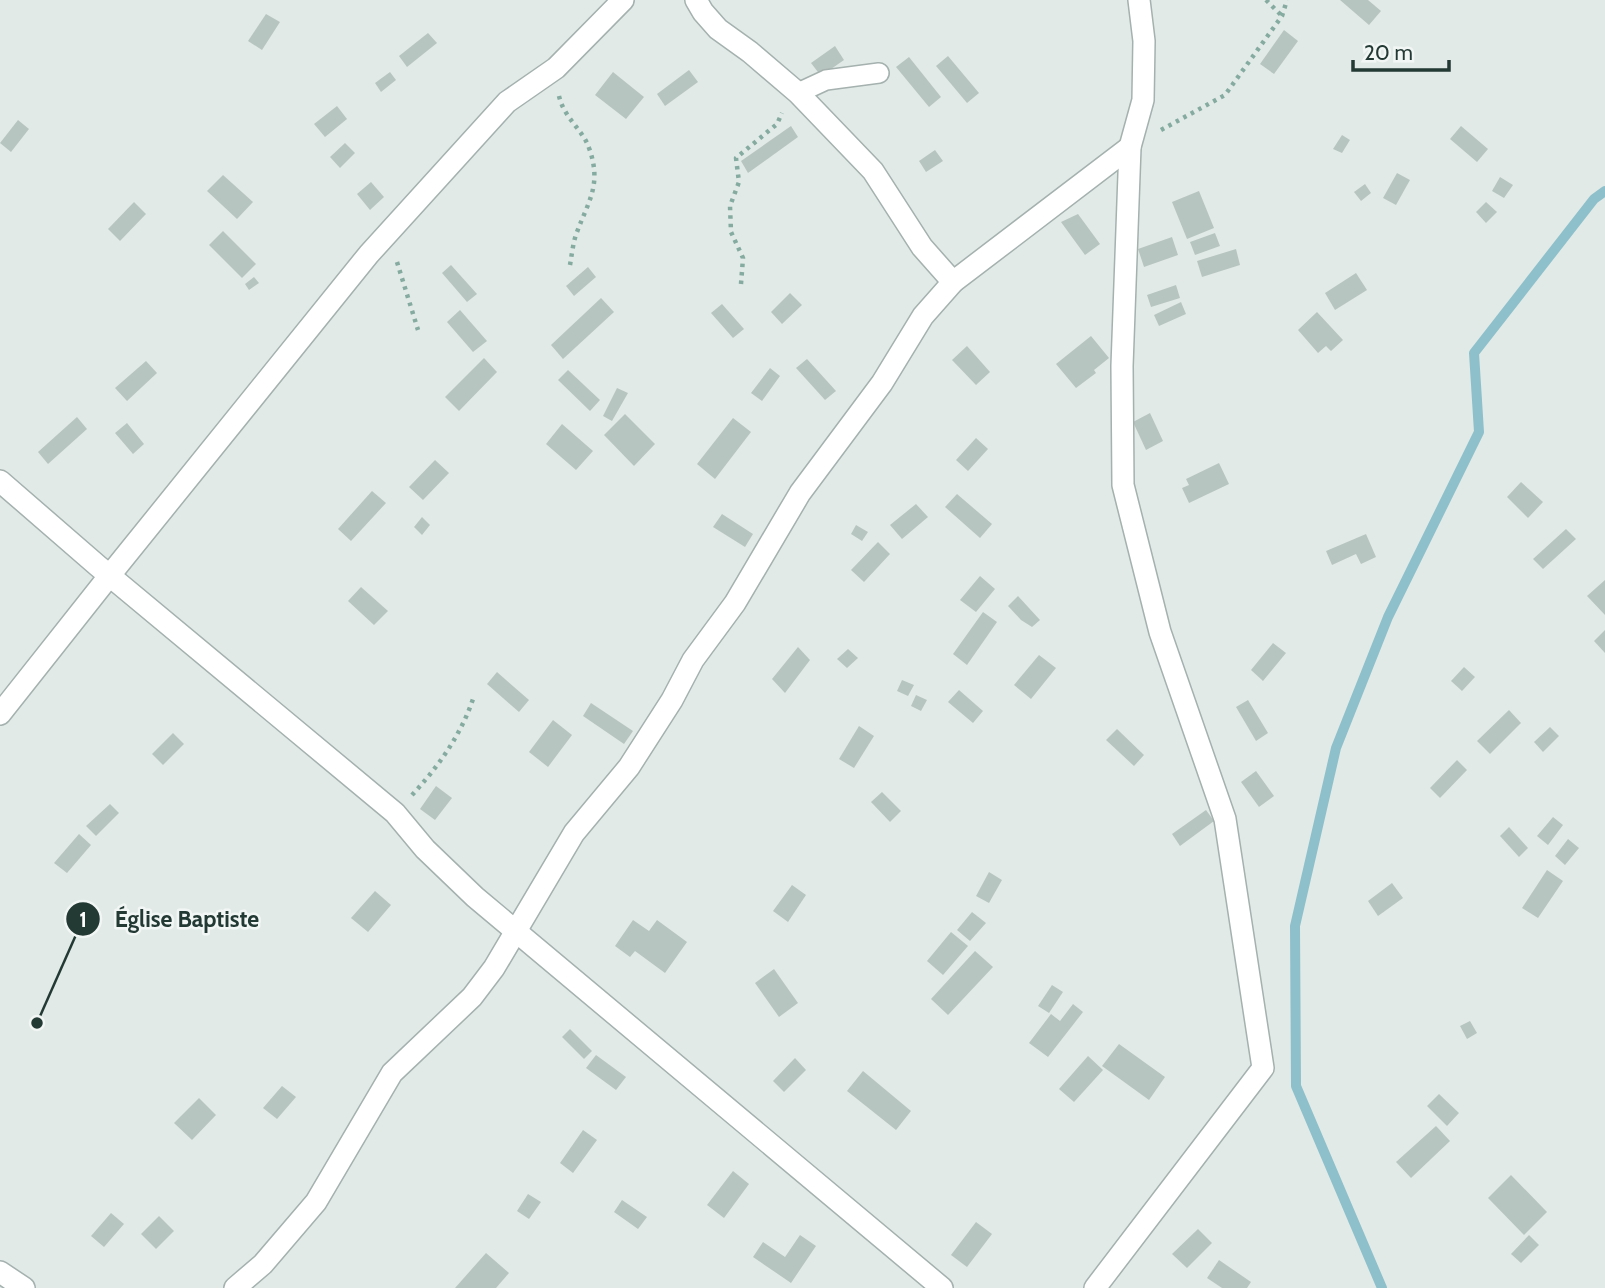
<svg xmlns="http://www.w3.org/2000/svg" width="1605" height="1288" viewBox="0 0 1605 1288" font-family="Cabin,sans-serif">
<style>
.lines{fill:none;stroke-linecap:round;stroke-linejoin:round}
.stream{stroke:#8ec0cb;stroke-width:10}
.building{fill:#b7c5c0}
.lane-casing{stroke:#a4b1ae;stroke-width:22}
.street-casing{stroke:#a4b1ae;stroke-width:24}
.path{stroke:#85aba0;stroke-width:4.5;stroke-dasharray:3.5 5;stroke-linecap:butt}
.lane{stroke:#fff;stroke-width:19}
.street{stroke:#fff;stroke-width:21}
.leader{fill:none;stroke:#233934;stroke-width:2.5}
.callout-dot{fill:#233934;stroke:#f2f7f5;stroke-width:2.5}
.mark-label{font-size:21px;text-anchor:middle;font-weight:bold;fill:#fff}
.callout-label{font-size:23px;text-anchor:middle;font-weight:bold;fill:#233934;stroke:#f2f7f5;stroke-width:5;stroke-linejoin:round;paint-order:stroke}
</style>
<rect width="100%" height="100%" fill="#e1eae7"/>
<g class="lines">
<path class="stream" d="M1382,1288l-86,-202 -1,-160 41,-178 52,-131 91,-185 -5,-79 120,-154 11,-8"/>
</g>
<g class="building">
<path d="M1340,0h28l13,11 -12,14z"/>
<path d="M266,14l14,8 -18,28 -14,-9z"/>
<path d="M1284,30l14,11 -24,33 -14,-10z"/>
<path d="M428,33l9,10 -30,24 -8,-11z"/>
<path d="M835,46l9,14 -23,16 -10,-13z"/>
<path d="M948,56l31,37 -12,10 -31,-37z"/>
<path d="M909,57l32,40 -12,10 -33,-40z"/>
<path d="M689,70l9,12 -33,24 -8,-12z"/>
<path d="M390,72l6,8 -15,12 -6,-9z"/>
<path d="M613,72l31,25 -18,22 -31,-24z"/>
<path d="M337,106l10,13 -22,18 -11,-13z"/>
<path d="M18,120l11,9 -18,23 -11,-9z"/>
<path d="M791,126l7,11 -50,36 -7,-12z"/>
<path d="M1461,126l27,23 -11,13 -27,-23z"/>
<path d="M1342,135l8,5 -8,13 -9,-4z"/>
<path d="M345,143l10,10 -15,15 -10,-11z"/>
<path d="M935,150l8,11 -17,11 -7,-11z"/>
<path d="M1397,173l13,7 -14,25 -13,-7z"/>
<path d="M223,175l30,27 -16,17 -30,-28z"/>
<path d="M1500,177l13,8 -9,13 -12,-7z"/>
<path d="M371,182l13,15 -14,13 -13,-16z"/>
<path d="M1365,184l6,9 -10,8 -7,-9z"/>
<path d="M1199,191l15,37 -27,11 -15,-37z"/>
<path d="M134,202l12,12 -26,27 -12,-12z"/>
<path d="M1486,202l11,10 -11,11 -10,-11z"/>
<path d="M1078,214l22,30 -15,11 -24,-33z"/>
<path d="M223,231l33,33 -14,14 -33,-33z"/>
<path d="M1215,233l5,13 -25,9 -5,-13z"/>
<path d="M1172,237l6,18 -34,12 -6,-18z"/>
<path d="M1236,249l4,16 -38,12 -5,-16z"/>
<path d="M451,265l26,29 -10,8 -25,-29z"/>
<path d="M588,267l8,10 -22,19 -8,-10z"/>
<path d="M1356,273l11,17 -32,20 -10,-17z"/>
<path d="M254,277l5,6 -10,7 -4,-6z"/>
<path d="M1176,285l4,13 -29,9 -4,-12z"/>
<path d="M790,293l12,12 -20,19 -11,-12z"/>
<path d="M601,298l13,14 -51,47 -12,-14z"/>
<path d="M1181,302l5,12 -27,12 -5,-11z"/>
<path d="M722,304l22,25 -11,9 -22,-25z"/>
<path d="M460,310l27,31 -14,11 -26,-30z"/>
<path d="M1317,312l26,28 -12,11 -5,-5 -8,7 -20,-23z"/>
<path d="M1091,336l18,22 -15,12 2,3 -20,15 -20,-24z"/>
<path d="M967,346l23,26 -14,13 -24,-25z"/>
<path d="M484,358l13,14 -38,39 -14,-14z"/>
<path d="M807,359l29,32 -11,9 -29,-32z"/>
<path d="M146,361l11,12 -30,28 -12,-13z"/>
<path d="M770,368l10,8 -18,25 -11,-8z"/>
<path d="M568,370l32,30 -10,11 -32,-31z"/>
<path d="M617,388l11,5 -16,28 -9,-5z"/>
<path d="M1150,413l13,28 -17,9 -13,-28z"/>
<path d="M625,414l30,30 -21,22 -30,-31z"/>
<path d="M77,417l10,12 -39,35 -10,-12z"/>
<path d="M733,418l18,14 -36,47 -18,-15z"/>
<path d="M127,423l17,21 -11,10 -18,-21z"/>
<path d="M562,424l31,27 -17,19 -30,-26z"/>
<path d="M976,438l12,11 -20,22 -12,-11z"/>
<path d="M435,460l14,13 -26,27 -14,-13z"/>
<path d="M1219,463l10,21 -40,19 -7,-15 7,-3 -3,-6z"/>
<path d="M1521,482l22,20 -15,16 -21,-21z"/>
<path d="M372,491l14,12 -35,38 -13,-12z"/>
<path d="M957,494l35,30 -12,14 -35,-31z"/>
<path d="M916,504l12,13 -26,22 -12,-14z"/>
<path d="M722,514l31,20 -8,13 -32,-20z"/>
<path d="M422,517l8,8 -8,10 -8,-8z"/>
<path d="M856,525l12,7 -6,9 -11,-7z"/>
<path d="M1566,529l10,10 -33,30 -10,-10z"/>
<path d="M1366,534l10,23 -15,7 -5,-10 -24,11 -6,-14z"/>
<path d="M878,542l12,12 -26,28 -13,-12z"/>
<path d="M980,576l15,13 -19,23 -16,-12z"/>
<path d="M1605,580v35l-18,-19z"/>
<path d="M361,587l27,24 -14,14 -26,-24z"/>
<path d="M1018,596l22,24 -8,7 -11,-7 -13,-14z"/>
<path d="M983,612l14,10 -30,43 -14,-11z"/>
<path d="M1605,630v23l-11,-12z"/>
<path d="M1273,643l13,10 -23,28 -12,-11z"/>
<path d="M798,647l12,13 -25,33 -13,-14z"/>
<path d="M848,649l10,9 -11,10 -10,-9z"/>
<path d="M1039,655l17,13 -25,31 -17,-14z"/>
<path d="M1464,667l11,10 -13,14 -11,-10z"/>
<path d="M497,672l32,28 -10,12 -32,-28z"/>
<path d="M902,680l12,5 -6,11 -11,-5z"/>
<path d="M959,690l24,21 -10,12 -25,-21z"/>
<path d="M916,695l11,5 -6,11 -10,-5z"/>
<path d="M1248,700l20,33 -12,8 -20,-34z"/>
<path d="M591,703l42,28 -9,13 -41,-28z"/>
<path d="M1509,710l12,13 -31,31 -13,-13z"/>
<path d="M553,720l19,15 -24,32 -19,-15z"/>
<path d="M859,726l15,10 -20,32 -15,-9z"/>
<path d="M1550,727l9,9 -16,16 -9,-10z"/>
<path d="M1117,729l27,26 -10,11 -28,-26z"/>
<path d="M173,733l11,11 -21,21 -11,-11z"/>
<path d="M1457,760l10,10 -27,28 -10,-10z"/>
<path d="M1256,771l18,25 -15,11 -18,-25z"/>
<path d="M436,786l16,12 -17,22 -15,-11z"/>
<path d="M882,792l19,19 -11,11 -19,-20z"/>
<path d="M110,804l9,9 -23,23 -10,-10z"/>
<path d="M1206,810l8,11 -34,25 -8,-12z"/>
<path d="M1553,817l10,8 -15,20 -11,-9z"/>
<path d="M1509,827l19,21 -9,9 -19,-21z"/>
<path d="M79,834l12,11 -24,28 -13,-10z"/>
<path d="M1568,839l11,9 -14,17 -10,-9z"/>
<path d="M1547,870l16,11 -25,37 -16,-10z"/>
<path d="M989,872l13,8 -13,23 -13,-7z"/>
<path d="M1392,883l11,15 -25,18 -10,-15z"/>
<path d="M792,885l14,10 -18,27 -15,-11z"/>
<path d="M375,891l16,14 -23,27 -17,-14z"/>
<path d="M972,912l14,11 -16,18 -13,-11z"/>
<path d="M633,920l16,11 8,-11 30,22 -22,31 -30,-22 -5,6 -15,-11z"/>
<path d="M951,932l17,14 -25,29 -16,-14z"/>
<path d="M975,951l18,16 -45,48 -17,-16z"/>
<path d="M774,969l24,34 -19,14 -24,-34z"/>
<path d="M1052,985l11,7 -14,21 -11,-7z"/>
<path d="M1073,1004l10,8 -35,45 -19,-14 22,-29 9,7z"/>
<path d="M1470,1021l7,12 -10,6 -7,-13z"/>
<path d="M570,1029l22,22 -8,8 -22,-22z"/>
<path d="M1119,1044l46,33 -16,23 -47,-34z"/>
<path d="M596,1055l30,22 -10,13 -30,-22z"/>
<path d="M1088,1056l15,14 -29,32 -15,-13z"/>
<path d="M795,1058l11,12 -22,22 -11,-11z"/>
<path d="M863,1071l48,40 -15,19 -49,-39z"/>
<path d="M282,1086l14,11 -19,22 -14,-11z"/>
<path d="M1439,1094l20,19 -12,13 -20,-20z"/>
<path d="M199,1098l17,17 -24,25 -18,-17z"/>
<path d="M1436,1126l14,15 -39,37 -15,-16z"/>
<path d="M583,1130l14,10 -24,33 -13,-10z"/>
<path d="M733,1171l16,13 -25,34 -17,-13z"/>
<path d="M1511,1175l36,37 -23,23 -36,-37z"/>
<path d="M528,1194l13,8 -12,17 -12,-8z"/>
<path d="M622,1200l25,17 -9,12 -24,-17z"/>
<path d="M111,1213l13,11 -20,23 -13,-11z"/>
<path d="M159,1216l15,15 -18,18 -15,-15z"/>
<path d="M976,1222l16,12 -25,33 -16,-12z"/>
<path d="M1198,1229l14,14 -25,25 -15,-14z"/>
<path d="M800,1235l16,11 -25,37 -38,-26 10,-15 22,15z"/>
<path d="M1529,1235l10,10 -18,18 -10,-9z"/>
<path d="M486,1253l23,20 -13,15h-41z"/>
<path d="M1219,1260l32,22 -4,6h-25l-15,-10z"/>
</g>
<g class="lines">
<defs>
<path id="lane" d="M798,93l28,-13 53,-7"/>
<g id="street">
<path d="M696,0l7,12 15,17 32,23 48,41 75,78 49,76 31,35"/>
<path d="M0,481l98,85 297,247 30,36 50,48 467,391"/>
<path d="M0,714l110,-139 259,-321 138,-152 49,-34 67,-68"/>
<path d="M0,1272l24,16"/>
<path d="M235,1288l28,-24 53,-62 76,-129 80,-76 22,-29 80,-135 55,-66 43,-67 21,-40 42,-57 65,-110 82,-110 41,-67 30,-34 177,-135"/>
<path d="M1095,1288l168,-220 -38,-249 -65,-187 -37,-147 -1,-119 8,-219 13,-47 1,-59 -5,-41"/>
</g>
</defs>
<use href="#lane" class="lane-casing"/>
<use href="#street" class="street-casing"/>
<g class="path">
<path d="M1266,0l16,16"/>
<path d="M559,96c5,22 24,34 30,52 13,36 0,52 -12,84 -4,10 -5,22 -7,33"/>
<path d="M1161,130l64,-35 57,-79 5,-16"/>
<path d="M397,262l21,68"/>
<path d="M741,284l2,-26 -12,-26 -1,-26 9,-24 -3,-24 41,-34 5,-11"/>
<path d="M412,795c26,-28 49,-60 61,-96"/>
</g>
<use href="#lane" class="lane"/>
<use href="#street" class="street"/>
</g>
<path class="leader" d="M37 1023L83 919"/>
<g class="callout-dot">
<circle cx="37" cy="1023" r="7"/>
<circle cx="83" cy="919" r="18"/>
</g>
<g class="mark-label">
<text x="83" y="927">1</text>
</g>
<g class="callout-label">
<text x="187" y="927">Église Baptiste</text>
</g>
<path d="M1353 60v10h96v-10" fill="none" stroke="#233934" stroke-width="3.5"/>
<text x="1364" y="60" font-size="21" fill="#233934" stroke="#f2f7f5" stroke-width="5" paint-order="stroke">20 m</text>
</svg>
